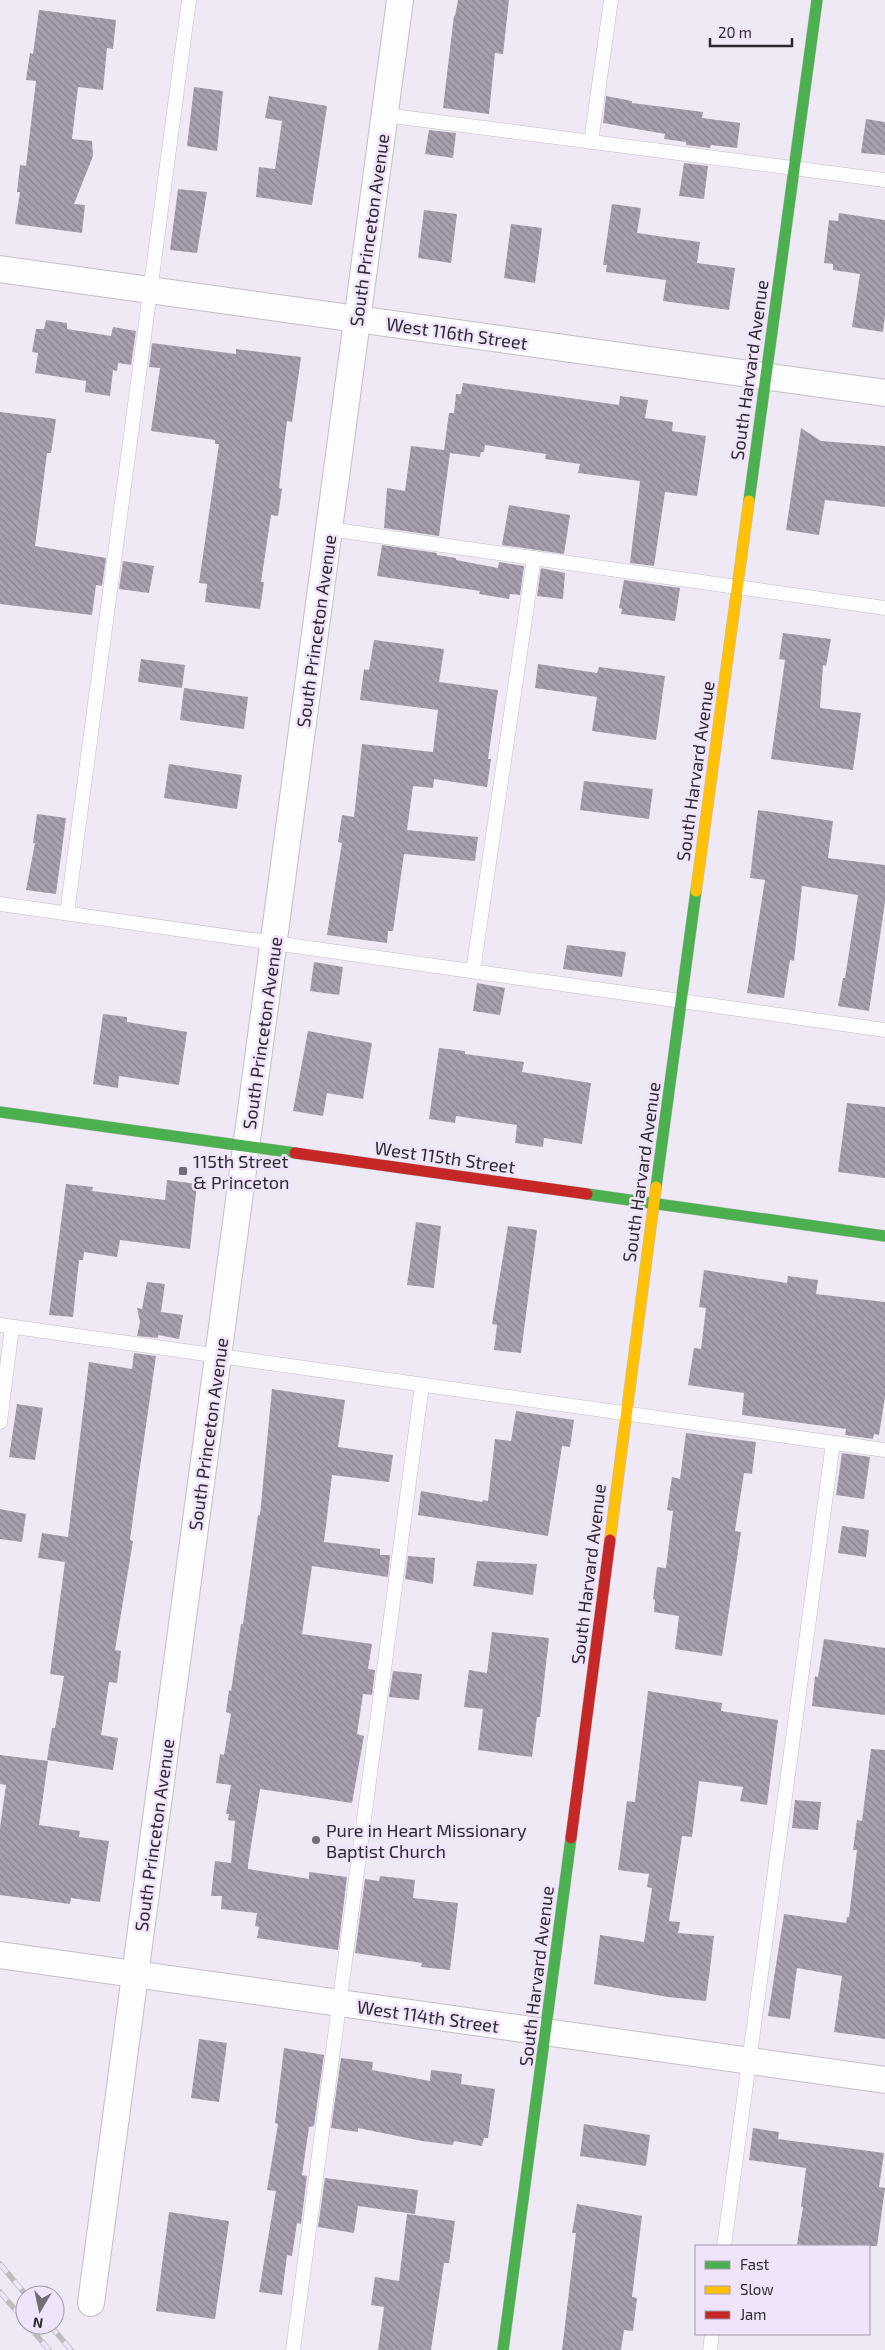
<svg xmlns="http://www.w3.org/2000/svg" width="885" height="2350" viewBox="0 0 885 2350" font-family="'Exo 2',sans-serif">
<style>
.building{fill:url(#building-back-hatch)}
.lines{fill:none;stroke-linecap:round;stroke-linejoin:round}
.lane-casing{stroke:#c2bec6;stroke-width:15}
.street-casing{stroke:#c2bec6;stroke-width:28}
.fast-casing{stroke:#c2bec6;stroke-width:12}
.slow-casing{stroke:#c2bec6;stroke-width:12}
.jam-casing{stroke:#c2bec6;stroke-width:12}
.lane{stroke:#fdfcfe;stroke-width:14}
.street{stroke:#fdfcfe;stroke-width:26}
.fast{stroke:#4caf50;stroke-width:11}
.slow{stroke:#ffc107;stroke-width:11}
.jam{stroke:#c62828;stroke-width:11}
.rail-casing{stroke:#bebcbf;stroke-width:5.5}
.rail{stroke:#f0e4fa;stroke-width:4;stroke-dasharray:11;stroke-linecap:butt}
.poi-dot{fill:#726c76;stroke:#f0e4fa;stroke-width:2}
.labels{text-anchor:middle;dominant-baseline:central;stroke-width:5;stroke-linejoin:round;paint-order:stroke}
.street-label{font-size:18px;fill:#2e2931;stroke:#f0e4fa}
.poi-label{font-size:18px;fill:#2e2931;stroke:#f0e4fa;text-anchor:start}
</style>
<defs>
<pattern id="building-back-hatch" width="6" height="6" patternUnits="userSpaceOnUse" patternTransform="scale(1.25)"><rect width="6" height="6" fill="#a89faf"/><path d="M-1 5l2 2M0 0l6 6M5-1l2 2" fill="none" stroke="#89828f"/></pattern>
</defs>
<rect width="100%" height="100%" fill="#efe9f5"/>
<g class="building">
<path d="M458,0h51l-6,54 -8,-1 -6,61 -46,-6 11,-93 1,1z"/>
<path d="M39,10l77,10 -3,29 -6,-1 -4,42 -25,-3 -6,52 20,2 1,15 -19,48 11,1 -3,28 -67,-9 5,-32h-3l3,-27 6,1 10,-85 -10,-1 4,-27 3,1z"/>
<path d="M194,87l29,4 -6,60 -30,-5z"/>
<path d="M269,96l58,10 -15,99 -56,-8 3,-30 16,2 7,-48 -17,-3z"/>
<path d="M606,96l26,5v2l71,9 -1,6 38,5 -3,25 -26,-3 -1,3 -24,-3v-3l-22,-3 1,-5 -62,-11z"/>
<path d="M866,119l19,3v33l-24,-2z"/>
<path d="M429,130l27,3 -3,25 -28,-4z"/>
<path d="M684,163l24,3 -4,33 -25,-3z"/>
<path d="M178,189l29,3 -10,61 -27,-3z"/>
<path d="M612,204l29,4 -4,25 63,9 -3,21 38,5 -6,42 -66,-9 3,-21 -60,-8 1,-7h-4z"/>
<path d="M424,210l33,4 -6,49 -33,-5z"/>
<path d="M839,213l46,7v95l-2,17 -31,-5 8,-53 -27,-4v-6l-9,-1 5,-43 9,1z"/>
<path d="M511,224l31,4 -7,55 -31,-5z"/>
<path d="M46,320l21,3v6l44,7 2,-9 23,4 -5,34 -13,-2 -1,8 -4,-1 -3,26 -25,-4 1,-11 -51,-8 3,-20 -6,-1 4,-23h8z"/>
<path d="M152,343l84,11v-5l65,8 -9,65 -5,-1 -8,67 3,1 -4,27 -7,-1 -10,67h3l-4,27 -55,-7 2,-18 -8,-1 20,-139h-4v-4l-64,-9 9,-63 -11,-1z"/>
<path d="M463,383l156,22 1,-9 28,4 -3,18 28,4 -1,9 34,5 -9,60 -32,-4 -11,74 -24,-3 10,-82 -62,-8 2,-9 -35,-5 1,-5 -61,-9 -1,7h-3l-1,5 -30,-4 -11,83 -55,-8 3,-40 18,3 6,-45 33,4 5,-37h5l2,-19h5z"/>
<path d="M0,412l56,7 -5,34h-4l-12,93 71,12 -4,28 -6,-1 -4,30 -92,-11z"/>
<path d="M801,428l20,13 64,5v61l-60,-7 -6,35 -33,-5z"/>
<path d="M509,505l61,10 -6,39 -62,-9z"/>
<path d="M382,545l55,8v2l19,3v2l42,8 1,-6 25,4 -4,29 -10,-1 -1,5 -30,-5 1,-3 -103,-15z"/>
<path d="M123,561l31,5 -5,27 -30,-4z"/>
<path d="M541,568l24,5 -2,26 -26,-3z"/>
<path d="M624,580l56,8 -5,33 -54,-7 1,-5 -3,-1z"/>
<path d="M783,633l48,6 -5,27 -3,-1 -3,43 41,5 -8,57 -82,-11 14,-99 -6,-1z"/>
<path d="M374,640l70,9 -5,33 59,8 -10,69h3l-4,28 -53,-8 -1,9 -20,-2 -6,44 71,7 -3,24 -71,-7 -11,77h-5l-1,12 -60,-8 15,-92 -4,-1 4,-27 12,2 8,-73 71,8 5,-42 -78,-10 4,-31 5,1z"/>
<path d="M141,659l44,6 -3,23 -44,-6z"/>
<path d="M538,664l59,9 2,-6 66,9 -9,64 -64,-9 5,-34 -62,-9z"/>
<path d="M184,688l64,9 -4,32 -64,-9z"/>
<path d="M169,764l73,11 -5,34 -73,-11z"/>
<path d="M584,781l69,8 -4,30 -69,-9z"/>
<path d="M758,810l75,11 -5,37 57,7v37l-16,109 -31,-5 5,-28h2l13,-83 -56,-9 -8,75 -4,-1 -6,38 -37,-5 18,-113 -15,-2z"/>
<path d="M37,814l29,4 -10,76 -30,-4 9,-47h-2z"/>
<path d="M567,945l59,7 -4,25 -59,-8z"/>
<path d="M314,962l29,5 -4,28 -29,-4z"/>
<path d="M477,983l28,5 -5,27 -27,-4z"/>
<path d="M103,1014l24,3v5l60,10 -8,53 -60,-9 -1,12 -25,-4z"/>
<path d="M308,1031l64,12 -9,56 -36,-6 -4,23 -30,-5z"/>
<path d="M439,1048l26,3v3l59,8 -2,10 69,11 -9,61 -38,-6 -1,9 -28,-4 2,-18 -61,-9 -1,7 -26,-4z"/>
<path d="M847,1103l38,4v71l-47,-6z"/>
<path d="M167,1180l30,4 -7,65 -70,-9 -3,17 -33,-5 -1,8h-4l-6,57 -24,-2 17,-131 27,3 -1,4 73,9z"/>
<path d="M416,1222l25,4 -7,62 -27,-3z"/>
<path d="M508,1226l29,4 -16,123 -27,-3 3,-25 -5,-1z"/>
<path d="M704,1270l83,13 1,-7 30,4 -2,14 69,8v95l-6,38 -5,-1 -1,5 -28,-4 1,-6 -104,-14 2,-22 -56,-8 6,-37 7,1 5,-41 -7,-1z"/>
<path d="M147,1282l18,2 -4,28 22,3 -4,24 -21,-4v3l-21,-2 3,-14 -3,-14 5,1z"/>
<path d="M134,1353l22,3 -18,125 -8,59 3,1 -18,109 6,1 -4,32 -8,-1 -8,53 17,3 -5,32 -66,-10 5,-32h3l9,-52 -14,-2 15,-112 -27,-4 4,-25 26,4 21,-175 43,7z"/>
<path d="M272,1389l73,11 -7,47 55,8 -4,27 -57,-7 -8,67 56,7v6h10l-2,22 -76,-11 -10,68 70,10 -4,25 7,1 -3,25 -9,-1 -6,40 7,2 -12,67 -92,-14 -12,76v4l61,10v-7l38,5 -9,73 -81,-12 2,-11 -4,-1 2,-13 -36,-4 1,-13h-11l4,-35 16,2 4,-42 -7,-1 1,-6h-3l5,-29 -15,-2 4,-29 4,1 7,-41 -5,-2 3,-22 2,1 10,-67h2l15,-109h2z"/>
<path d="M17,1404l26,4 -8,52 -26,-3z"/>
<path d="M516,1411l58,9 -4,27 -8,-1 -14,90 -130,-21 3,-24 61,11 1,-2 5,1 7,-62 16,2z"/>
<path d="M686,1433l70,9 -4,32 -8,-1 -9,58 6,1 -19,124 -47,-7 4,-33 -25,-4 1,-12 -2,-1 4,-32 9,1 7,-57 -6,-1 5,-33 8,2z"/>
<path d="M842,1453l28,4 -6,42 -28,-4z"/>
<path d="M0,1509l26,5 -4,28 -22,-3z"/>
<path d="M842,1526l27,4 -3,27 -28,-4z"/>
<path d="M408,1556l27,2 -2,26 -28,-5z"/>
<path d="M477,1561l60,3 -4,31 -60,-9z"/>
<path d="M492,1632l57,6 -9,79h-3l-5,40 -54,-7 5,-41 -19,-2 5,-37 18,3z"/>
<path d="M824,1639l61,9v67l-73,-9 3,-30 3,1z"/>
<path d="M393,1671l29,3 -3,26 -30,-3z"/>
<path d="M648,1691l74,12 -1,8 57,9 -11,85 -27,-4 3,-14 -44,-6 -7,56 -10,-1 -13,85 11,1 -2,11 36,3 -8,65 -38,-4 -74,-13 6,-49 44,7 8,-54 -5,-1 2,-13 -31,-4 9,-69 8,1z"/>
<path d="M871,1749l14,1v289l-51,-7 8,-56 -45,-8 -7,51 -22,-3 16,-102 62,9 1,-6h2l8,-67h-4l4,-30 5,1z"/>
<path d="M0,1755l48,6 -9,64 41,6 -1,6 30,4 -9,61 -29,-4 -1,6 -70,-9v-67l6,-43 -6,-1z"/>
<path d="M795,1800l26,2 -3,28 -26,-2z"/>
<path d="M380,1876l35,4 -2,18 45,5 -8,67 -29,-3 1,-4 -67,-10 10,-74 14,2z"/>
<path d="M199,2039l28,4 -8,59 -28,-4z"/>
<path d="M284,2048l40,7 -10,71 -5,1 -7,48 5,1 -6,48 -4,-1 -5,33 -5,-1 -5,40 -23,-3 17,-101 -9,-1 11,-66 -3,-1z"/>
<path d="M341,2058l32,4 -1,8 58,11 1,-11 31,4 -1,10 34,5 -7,49h-4l-2,8 -28,-5 -1,4 -31,-4 -64,-13v4l-27,-4z"/>
<path d="M584,2124l66,11 -4,31 -66,-10z"/>
<path d="M753,2128l26,4 -1,7 106,14 -5,34 6,1 -8,58h-67l-13,-2 6,-37h-2l5,-39 -57,-8z"/>
<path d="M325,2178l93,12 -3,24 -57,-8 -4,27 -36,-6z"/>
<path d="M577,2204l65,12 -10,81 5,1 -4,33 -9,-1 -3,20h-59l14,-117h-4z"/>
<path d="M169,2212l60,9 -14,98 -59,-8z"/>
<path d="M407,2214l48,7 -6,42h-5l-13,87h-53l6,-43 -13,-2 4,-28 24,4z"/>
</g>
<g class="lines">
<defs>
<g id="lane">
<path d="M385,115l500,65"/>
<path d="M591,142l20,-142"/>
<path d="M329,529l556,79"/>
<path d="M0,904l885,126"/>
<path d="M67,913l122,-913"/>
<path d="M473,971l61,-413"/>
<path d="M0,1325l885,125"/>
<path d="M0,1422l12,-95"/>
<path d="M724,2246l109,-803"/>
<path d="M293,2350l129,-965"/>
<path d="M710,2350l2,-16"/>
</g>
<g id="street">
<path d="M0,269l885,124"/>
<path d="M0,1955l885,125"/>
<path d="M91,2303l309,-2303"/>
</g>
<g id="fast">
<path d="M749,501l68,-501"/>
<path d="M0,1112l295,41"/>
<path d="M656,1187l40,-296"/>
<path d="M587,1194l298,42"/>
<path d="M503,2350l68,-512"/>
</g>
<g id="slow">
<path d="M696,891l53,-390"/>
<path d="M610,1540l46,-353"/>
</g>
<g id="jam">
<path d="M295,1153l292,41"/>
<path d="M571,1838l39,-298"/>
</g>
</defs>
<use href="#lane" class="lane-casing"/>
<use href="#street" class="street-casing"/>
<use href="#fast" class="fast-casing"/>
<use href="#slow" class="slow-casing"/>
<use href="#jam" class="jam-casing"/>
<use href="#lane" class="lane"/>
<use href="#street" class="street"/>
<use href="#fast" class="fast"/>
<use href="#slow" class="slow"/>
<use href="#jam" class="jam"/>
<defs>
<g id="rail">
<path d="M0,2264l26,31"/>
<path d="M0,2292l25,29"/>
<path d="M28,2325l21,25"/>
<path d="M50,2325l21,25"/>
</g>
</defs>
<use href="#rail" class="rail-casing"/>
<use href="#rail" class="rail"/>
</g>
<g class="poi-dot">
<rect x="178" y="1166" width="10" height="10" rx="2.5"/>
<circle cx="316" cy="1840" r="5"/>
</g>
<g class="labels">
<g class="street-label">
<text transform="translate(369 230) rotate(-82)">South Princeton Avenue</text>
<text transform="translate(457 333) rotate(8)">West 116th Street</text>
<text transform="translate(749 370) rotate(-82)">South Harvard Avenue</text>
<text transform="translate(316 631) rotate(-82)">South Princeton Avenue</text>
<text transform="translate(695 771) rotate(-82)">South Harvard Avenue</text>
<text transform="translate(262 1033) rotate(-82)">South Princeton Avenue</text>
<text transform="translate(445 1157) rotate(8)">West 115th Street</text>
<text transform="translate(641 1172) rotate(-82)">South Harvard Avenue</text>
<text transform="translate(208 1434) rotate(-82)">South Princeton Avenue</text>
<text transform="translate(588 1574) rotate(-83)">South Harvard Avenue</text>
<text transform="translate(154 1835) rotate(-82)">South Princeton Avenue</text>
<text transform="translate(536 1976) rotate(-83)">South Harvard Avenue</text>
<text transform="translate(428 2016) rotate(8)">West 114th Street</text>
</g>
<g class="poi-label">
<text x="193" y="1161">115th Street<tspan x="193" dy="21">&amp; Princeton</tspan></text>
<text x="326" y="1830">Pure in Heart Missionary<tspan x="326" dy="21">Baptist Church</tspan></text>
</g>
</g>
<rect x="695" y="2245" width="175" height="90" fill="#f0e4fa" stroke="#a299aa"/>
<rect x="705" y="2261" width="25" height="8" fill="#4caf50" stroke="#a299aa"/>
<text x="740" y="2270" font-size="15" fill="#2e2931">Fast</text>
<rect x="705" y="2286" width="25" height="8" fill="#ffc107" stroke="#a299aa"/>
<text x="740" y="2295" font-size="15" fill="#2e2931">Slow</text>
<rect x="705" y="2311" width="25" height="8" fill="#c62828" stroke="#a299aa"/>
<text x="740" y="2320" font-size="15" fill="#2e2931">Jam</text>
<g transform="translate(40 2310) rotate(189)"><circle r="24" fill="#f0e4fa" stroke="#a299aa"/>
<path d="M0-4L9 19L0 12L-9 19Z" fill="#726c76"/>
<text y="-8" font-size="14" font-weight="bold" text-anchor="middle" fill="#2e2931">N</text>
</g>
<path d="M710 38v8h82v-8" fill="none" stroke="#2e2931" stroke-width="2.5"/>
<text x="718" y="38" font-size="15" fill="#2e2931" stroke="#f0e4fa" stroke-width="4" paint-order="stroke">20 m</text>
</svg>
